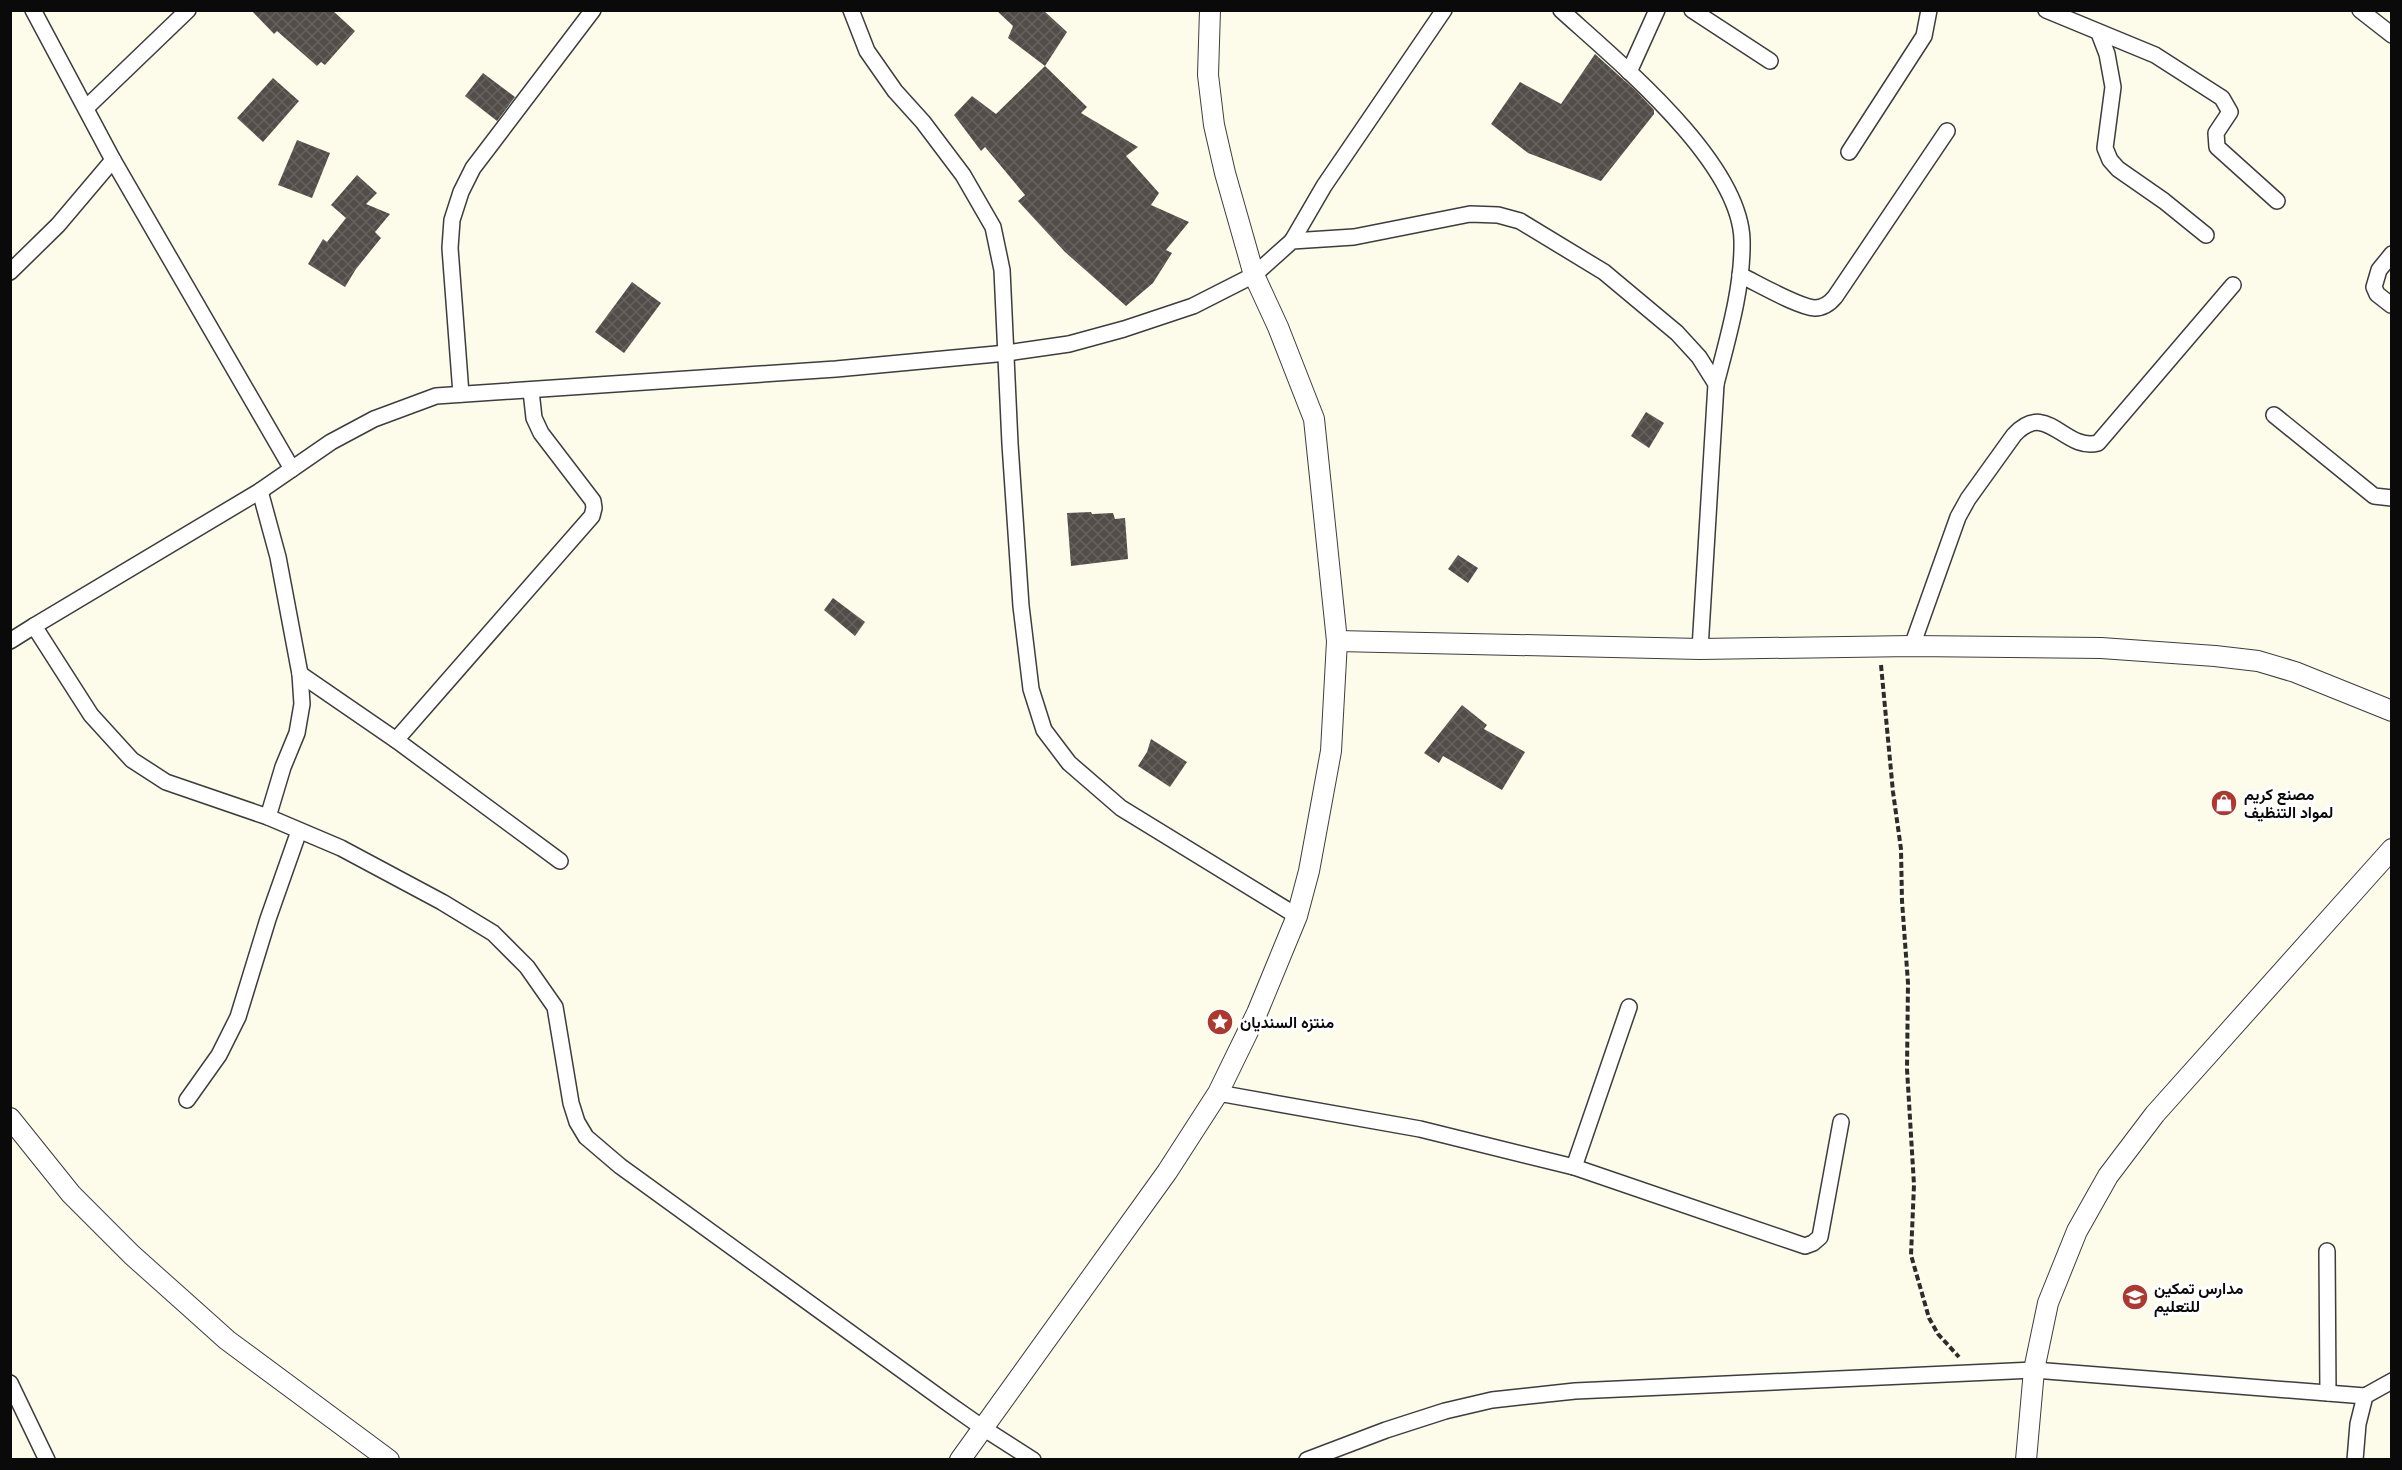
<svg xmlns="http://www.w3.org/2000/svg" width="2402" height="1470" viewBox="0 0 2402 1470" font-family="Merriweather,Vazirmatn,serif">
<style>
.building{fill:url(#building-cross-hatch)}
.lines{fill:none;stroke-linecap:round;stroke-linejoin:round}
.minor-casing{stroke:#3d3d3d;stroke-width:18}
.tertiary-casing{stroke:#3d3d3d;stroke-width:22}
.path{stroke:#2c2c2c;stroke-width:4;stroke-dasharray:6 3;stroke-linecap:butt}
.minor{stroke:#fff;stroke-width:15}
.tertiary{stroke:#fff;stroke-width:20}
.labels{text-anchor:middle;dominant-baseline:central;stroke-width:6;stroke-linejoin:round;paint-order:stroke}
.poi-label{font-size:16px;font-weight:bold;fill:#0a0a0a;stroke:#fff;text-anchor:start}
</style>
<defs>
<pattern id="building-cross-hatch" width="8" height="8" patternUnits="userSpaceOnUse" patternTransform="scale(1.5)"><rect width="8" height="8" fill="#524d48"/><path d="M0 0l8 8M0 8l8-8" fill="none" stroke="#66625e"/></pattern>
</defs>
<rect width="100%" height="100%" fill="#fdfbea"/>
<g class="building">
<path d="M251,10h81l23,21 -30,34 -4,-3 -4,4 -40,-35 -3,3z"/>
<path d="M996,10h47l24,22 -22,34 -37,-28 5,-12z"/>
<path d="M1595,54l41,37 18,19v4l-53,67 -73,-28 -37,-29 29,-42 41,22z"/>
<path d="M1045,66l42,41 -6,6 57,34 -12,9 33,37 -8,12 38,17 -23,28 6,3 -19,30 -27,23 -61,-54 -47,-51 7,-6 -40,-48 -4,4 -27,-36 18,-19 24,18z"/>
<path d="M483,73l32,24 -18,24 -32,-25z"/>
<path d="M273,78l26,23 -36,41 -26,-24z"/>
<path d="M297,140l33,13 -18,45 -34,-13z"/>
<path d="M357,175l20,18 -11,11 24,10 -15,18 6,6 -25,31 -11,18 -37,-23 15,-25 4,3 19,-24 -15,-13z"/>
<path d="M632,282l29,21 -37,50 -29,-21z"/>
<path d="M1646,412l18,11 -15,25 -18,-12z"/>
<path d="M1091,512l1,2 21,-1 2,6 10,-1 3,41 -57,7 -4,-53z"/>
<path d="M1458,555l20,13 -10,15 -20,-14z"/>
<path d="M833,598l32,24 -10,14 -31,-26z"/>
<path d="M1462,705l25,20 -3,4 41,23 -23,38 -59,-34 -4,7 -15,-10z"/>
<path d="M1151,739l36,23 -17,25 -32,-21 9,-14z"/>
</g>
<g class="lines">
<defs>
<g id="minor">
<path d="M33,10l80,150 179,309"/>
<path d="M851,10l16,41 28,40 28,31 40,53 30,52 9,43 8,174 11,162 10,83 13,41 25,33 52,45 176,108"/>
<path d="M1561,10c56,51 179,151 181,230 1,48 -14,97 -26,144"/>
<path d="M1692,10l78,51"/>
<path d="M2046,10l109,45 67,43 8,14 -14,21 1,14 60,54"/>
<path d="M2360,10l32,25"/>
<path d="M2099,33l8,21 6,33 -8,61 5,12 8,9 46,32 42,34"/>
<path d="M1629,72l28,-62"/>
<path d="M87,107l101,-97"/>
<path d="M1849,152l75,-116 5,-26"/>
<path d="M1292,241l32,-55 120,-176"/>
<path d="M10,272l48,-47 55,-65"/>
<path d="M1740,275c17,8 58,32 75,33 8,0 15,-5 20,-11l112,-166"/>
<path d="M2391,305l-14,-11 -3,-7 5,-17 13,-16"/>
<path d="M461,394l-11,-146 2,-28 9,-28 12,-24 120,-158"/>
<path d="M2274,415l100,81 18,2"/>
<path d="M260,491l18,66 22,117 2,30 -5,29 -14,34 -15,50"/>
<path d="M34,626l226,-135 71,-49 43,-23 62,-23 400,-27 171,-16 62,-9 55,-15 69,-23 61,-31 38,-34 62,-4 116,-23 28,1 22,6 84,51 73,61 22,24 17,27 -16,265"/>
<path d="M10,641l24,-15 57,89 41,45 34,22 102,35 73,31 101,54 51,31 34,34 28,40 16,96 6,19 9,15 34,29 326,236 37,26 50,32"/>
<path d="M1912,646l46,-129 10,-18 46,-64c33,-36 50,17 84,8l135,-158"/>
<path d="M300,674l96,66 196,-224 2,-8 -1,-7 -52,-68 -7,-15 -3,-27"/>
<path d="M396,740l164,121"/>
<path d="M1218,1093l202,36 154,38 231,79 8,-3 7,-6 21,-115"/>
<path d="M187,1100l32,-45 19,-38 30,-98 31,-88"/>
<path d="M1574,1167l55,-160"/>
<path d="M2327,1251l1,142"/>
<path d="M10,1383l37,77"/>
<path d="M1307,1460l79,-30 59,-19 47,-11 83,-9 459,-21 331,26 27,-15"/>
<path d="M2355,1460l3,-36 7,-28"/>
</g>
<g id="tertiary">
<path d="M1337,641l363,8 212,-3 189,2 114,8 43,5 37,11 97,39"/>
<path d="M10,1118l61,76 61,61 56,50 39,35 162,120"/>
<path d="M960,1460l207,-288 51,-79 39,-80 40,-97 12,-45 22,-120 6,-110 -23,-222 -36,-92 -24,-52 -29,-102 -11,-48 -6,-50 2,-65"/>
<path d="M2026,1460l8,-90 14,-67 29,-72 31,-55 47,-62 237,-265"/>
</g>
</defs>
<use href="#minor" class="minor-casing"/>
<use href="#tertiary" class="tertiary-casing"/>
<path class="path" d="M1881,665l12,127 8,57 1,52 6,82 -1,86 7,116 -3,70 18,63 9,16 21,23"/>
<use href="#minor" class="minor"/>
<use href="#tertiary" class="tertiary"/>
</g>
<defs>
<symbol id="shop-disc" viewBox="-11 -11 22 22"><circle r="9.5" fill="#ad3830" stroke="#fff"/><path d="M-5-2.5h2.3a2.7 3.5 0 0 1 5.4 0H5L5.5 6h-11ZM-1.5-2.5h3a1.5 2.3 0 0 0-3 0Z" fill="#fff"/></symbol>
<symbol id="sight-disc" viewBox="-11 -11 22 22"><circle r="9.5" fill="#ad3830" stroke="#fff"/><path d="M0-6L1.8-2.2L6-1.7L2.9 1.2L3.7 5.4L0 3.3L-3.7 5.4L-2.9 1.2L-6-1.7L-1.8-2.2Z" fill="#fff"/></symbol>
<symbol id="school-disc" viewBox="-11 -11 22 22"><circle r="9.5" fill="#ad3830" stroke="#fff"/><path d="M0-5L7-2L0 1L-7-2ZM-4 1L0 2.5L4 1V4Q0 6-4 4Z" fill="#fff"/></symbol>
</defs>
<g fill-rule="evenodd">
<use href="#shop-disc" x="2209" y="788" width="30" height="30"/>
<use href="#sight-disc" x="1205" y="1007" width="30" height="30"/>
<use href="#school-disc" x="2120" y="1282" width="30" height="30"/>
</g>
<g class="labels">
<g class="poi-label">
<text x="2244" y="794">مصنع كريم<tspan x="2244" dy="18">لمواد التنظيف</tspan></text>
<text x="1240" y="1022">منتزه السنديان</text>
<text x="2154" y="1288">مدارس تمكين<tspan x="2154" dy="18">للتعليم</tspan></text>
</g>
</g>
<rect width="2402" height="1470" fill="none" stroke="#0a0a0a" stroke-width="24"/>
</svg>
